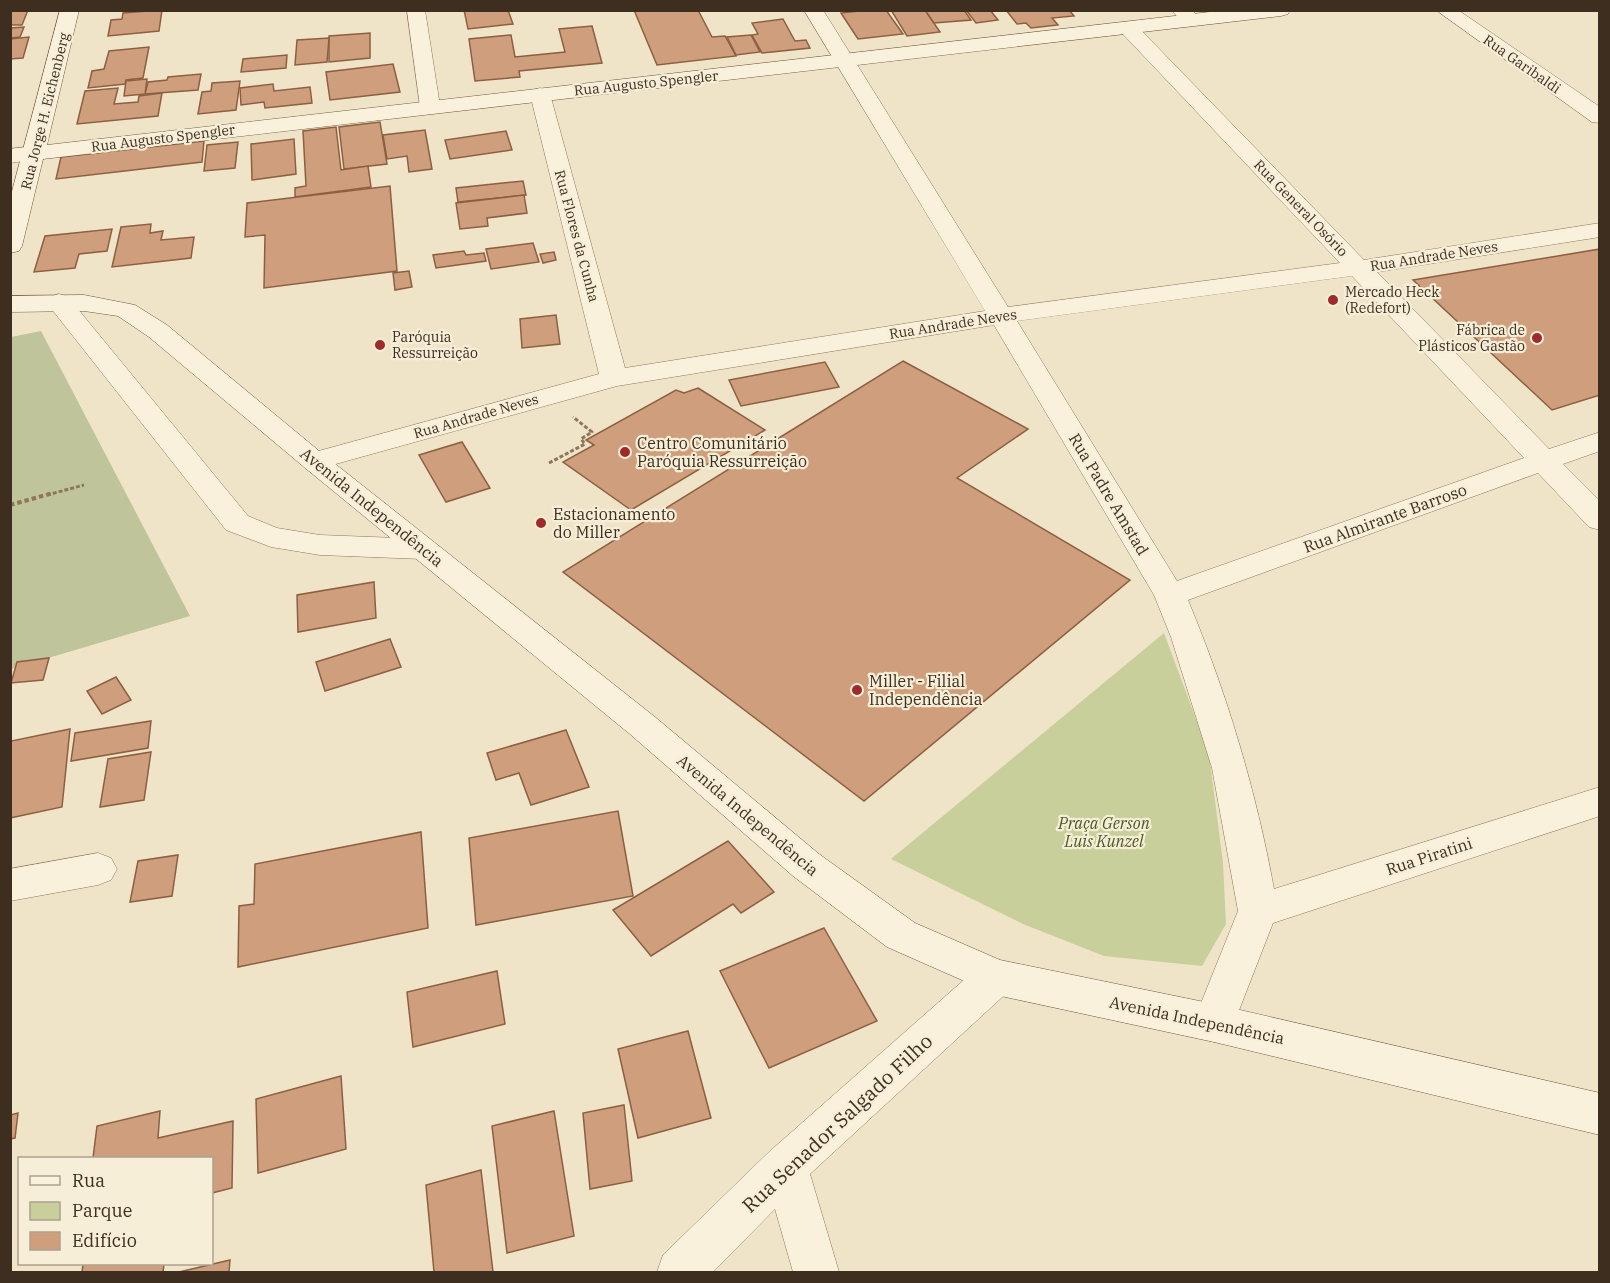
<svg xmlns="http://www.w3.org/2000/svg" width="1610" height="1283" viewBox="0 0 1610 1283" font-family="'IBM Plex Serif',serif">
<style>
.green{fill:#c9cf9b}
.cemetery{fill:#bfc49a}
.building{fill:#cf9f7d;stroke:#8d5f41;stroke-width:1.5}
.lines{fill:none;stroke-linecap:round;stroke-linejoin:round}
.street-casing{stroke:#8d765c;stroke-width:1}
.secondary-casing{stroke:#6f573f;stroke-width:1}
.path-far1{stroke:#8d765c;stroke-width:3;stroke-dasharray:4 2;stroke-linecap:butt}
.path{stroke:#8d765c;stroke-width:4;stroke-dasharray:4.5 3;stroke-linecap:butt}
.street{fill:#faf1dc;fill-rule:evenodd}
.secondary{fill:#faf1dc;fill-rule:evenodd}
.poi-dot{fill:#9e2a2b;stroke:#f7eed8;stroke-width:2}
.labels{text-anchor:middle;dominant-baseline:central;stroke-width:4.5;stroke-linejoin:round;paint-order:stroke}
.far-street-label{font-size:14px;fill:#3d2e20;stroke:#f7eed8}
.far-poi-label{font-size:14px;fill:#3d2e20;stroke:#f7eed8;text-anchor:start}
.poi-label{font-size:16px;fill:#3d2e20;stroke:#f7eed8;text-anchor:start}
.street-label{font-size:16px;fill:#3d2e20;stroke:#f7eed8}
.park-label{font-size:16px;font-style:italic;fill:#4d5a26;stroke:#f7eed8}
.near-street-label{font-size:20px;fill:#3d2e20;stroke:#f7eed8}
</style>
<rect width="100%" height="100%" fill="#f0e4c8"/>
<path class="green" d="M1164,633l45,121 14,109 3,61 -24,42 -98,-10 -81,-32 -132,-65z"/>
<path class="cemetery" d="M41,331l149,285 -179,53v-332z"/>
<g class="building">
<path d="M28,10l-6,15h-12v-14z"/>
<path d="M162,10l-3,21 -51,5 3,-16 11,-1 1,-6z"/>
<path d="M464,10h44l5,14 -45,5z"/>
<path d="M634,10h64l14,27 13,-1 11,20 -79,9z"/>
<path d="M869,10h17l17,24 -45,5 -17,-26z"/>
<path d="M891,10h34l15,22 -33,4z"/>
<path d="M925,10h39l7,10 -37,3z"/>
<path d="M966,10h24l8,10 -22,3z"/>
<path d="M1006,10h63l5,6 -22,2 6,7 -27,3 -5,-5 -9,1z"/>
<path d="M783,19l12,22 11,-1 4,8 -48,5 -10,-18 6,-1 -6,-11z"/>
<path d="M592,26l10,37 -83,8 1,6 -45,4 -6,-42 42,-4 4,22 50,-5 -6,-23z"/>
<path d="M24,27l-4,10 -10,1v-10z"/>
<path d="M370,33v25l-41,4v-26z"/>
<path d="M751,35l9,17 -24,3 -9,-18z"/>
<path d="M29,37l-6,21 -13,1v-20z"/>
<path d="M329,38l-2,24 -32,3 2,-25z"/>
<path d="M149,47l-6,31 -17,2 -1,4 -37,4 4,-17 12,-2 5,-18z"/>
<path d="M287,55l-1,13 -45,4 2,-13z"/>
<path d="M393,64l7,28 -70,8 -4,-28z"/>
<path d="M201,74l-3,16 -53,4 3,-12 19,-2 1,-3z"/>
<path d="M147,79l-2,15 -21,2 2,-15z"/>
<path d="M240,81l-4,29 -38,4 4,-22 9,-1 1,-8z"/>
<path d="M273,84l1,7 36,-4 2,16 -47,5 -1,-6 -23,3 -1,-17z"/>
<path d="M118,88l-4,16 24,-2 1,-6 23,-3 -4,23 -81,8 8,-33z"/>
<path d="M380,122l7,42 -43,5 -5,-42z"/>
<path d="M336,127l5,43 27,-4 3,21 -76,10v-9l11,-2 -3,-55z"/>
<path d="M425,130l7,39 -23,3 -2,-16 -20,3 -4,-24z"/>
<path d="M506,131l6,19 -62,9 -5,-19z"/>
<path d="M294,139l2,35 -44,6 -1,-36z"/>
<path d="M204,141l-2,21 -146,17 5,-22z"/>
<path d="M238,142l-3,26 -31,3 3,-26z"/>
<path d="M523,181l3,14 -68,7 -2,-14z"/>
<path d="M390,186l7,85 -133,17 1,-53 -20,2 2,-34z"/>
<path d="M524,195l3,18 -40,5 1,8 -28,3 -4,-26z"/>
<path d="M151,224l-1,9 13,-2 -2,9 33,-3 -3,21 -79,9 9,-40z"/>
<path d="M112,229l-5,22 -28,3 -4,14 -41,4 11,-36z"/>
<path d="M533,243l6,19 -48,7 -5,-20z"/>
<path d="M1600,249v146l-48,15 -139,-130z"/>
<path d="M464,251l2,4 18,-2 2,8 -50,7 -3,-13z"/>
<path d="M554,252l2,8 -13,3 -3,-9z"/>
<path d="M409,271l3,16 -17,3 -2,-17z"/>
<path d="M556,315l4,29 -38,4 -2,-29z"/>
<path d="M903,361l125,68 -71,49 173,102 -266,221 -301,-229z"/>
<path d="M825,362l14,25 -98,19 -12,-26z"/>
<path d="M698,388l67,42 -134,80 -68,-48 31,-17 -8,-5 90,-50 8,3z"/>
<path d="M462,442l28,46 -44,14 -27,-47z"/>
<path d="M374,582l2,36 -78,14 -1,-37z"/>
<path d="M390,639l11,28 -76,24 -9,-29z"/>
<path d="M49,658l-6,22 -32,3 6,-21z"/>
<path d="M116,677l15,23 -29,14 -15,-23z"/>
<path d="M151,721l-3,27 -77,13 4,-28z"/>
<path d="M70,729l-8,78 -52,11 1,-77z"/>
<path d="M566,730l23,57 -58,18 -12,-32 -23,7 -9,-27z"/>
<path d="M151,752l-7,48 -44,7 8,-48z"/>
<path d="M618,811l15,85 -157,29 -7,-87z"/>
<path d="M421,832l7,96 -190,39 1,-61 15,-2 1,-40z"/>
<path d="M728,841l46,51 -33,21 -8,-9 -82,52 -38,-46z"/>
<path d="M178,855l-6,41 -42,6 8,-41z"/>
<path d="M824,928l53,93 -108,47 -49,-97z"/>
<path d="M497,971l8,53 -92,23 -6,-55z"/>
<path d="M688,1031l23,87 -73,20 -20,-89z"/>
<path d="M341,1076l5,73 -88,24 -2,-74z"/>
<path d="M624,1105l8,76 -42,8 -7,-76z"/>
<path d="M160,1111l-2,27 75,-17 -1,67 -20,5v-35h-119l4,-32z"/>
<path d="M554,1111l20,125 -67,17 -15,-127z"/>
<path d="M18,1113l-3,25 -5,1v-24z"/>
<path d="M481,1170l12,102h-59l-8,-87z"/>
<path d="M230,1260l-1,12h-50z"/>
<path d="M83,1264h81l-1,8h-81z"/>
</g>
<g class="lines">
<defs>
<g id="street">
<path d="M407,10h18l15,96 -3,4 -7,2 -7,-2 -3,-4z"/>
<path d="M804,10h19l185,297 332,-44 -220,-232 -3,-4 3,-4h14l230,237 236,-37v14l-223,35 172,177 51,-17v19l-37,13 37,37v29l-11,-3 -51,-54 -350,127c39,94 68,190 86,289l326,-102v29l-327,107 -44,113 -15,6 -15,-6 -6,-13 45,-112 -26,-143 -41,-131 -17,-42 -160,-270 -377,61 -303,84 -10,-3 -4,-6 4,-6 295,-81 -69,-280 3,-4 7,-2 7,2 3,4 75,274 360,-57zM1352,276l172,182 -347,123 -160,-260z"/>
<path d="M1172,10h20l9,10 -3,4c-13,3 -19,-4 -26,-14z"/>
<path d="M1436,10h22l142,97v16l-8,-1z"/>
<path d="M35,146l8,2 3,5 -3,5 -33,5v-14z"/>
<path d="M59,294l9,3 180,219 29,12 43,7 103,4 11,3 4,7 -4,7 -11,3 -103,-4 -49,-8 -45,-17 -176,-223 -4,-5 4,-5z"/>
<path d="M98,853l13,5 6,11 -6,11 -13,5 -88,16v-32z"/>
<path d="M996,959l14,5 6,13 -6,13 -200,184 29,98h-46l-18,-63 -62,63h-56l6,-17 106,-103 213,-188z"/>
</g>
<g id="secondary">
<path d="M60,10h19l-32,135 1180,-135h63l-2,4 -7,2 -1238,143 -21,87 -3,5 -9,2v-54z"/>
<path d="M84,295l51,10 32,20 157,130 331,262 164,137 96,69 85,37 214,44 386,89v42l-386,-93 -218,-47 -109,-48 -94,-71 -162,-141 -327,-268 -155,-130 -31,-21 -34,-5 -74,1v-16z"/>
</g>
</defs>
<use href="#street" class="street-casing"/>
<use href="#secondary" class="secondary-casing"/>
<g class="path-far1">
<path d="M549,463l36,-19 -4,-5 11,-7 -19,-15"/>
<path d="M47,495l37,-10"/>
</g>
<path class="path" d="M10,505l43,-12"/>
<use href="#street" class="street"/>
<use href="#secondary" class="secondary"/>
</g>
<g class="poi-dot">
<circle cx="1333" cy="300" r="6"/>
<circle cx="1537" cy="338" r="6"/>
<circle cx="380" cy="345" r="6"/>
<circle cx="625" cy="452" r="6"/>
<circle cx="541" cy="523" r="6"/>
<circle cx="857" cy="690" r="6"/>
</g>
<g class="labels">
<g class="far-street-label">
<text transform="translate(1522 64) rotate(35)">Rua Garibaldi</text>
<text transform="translate(646 83) rotate(-6)">Rua Augusto Spengler</text>
<text transform="translate(45 111) rotate(-76)">Rua Jorge H. Eichenberg</text>
<text transform="translate(163 138) rotate(-7)">Rua Augusto Spengler</text>
<text transform="translate(1301 208) rotate(46)">Rua General Osório</text>
<text transform="translate(577 236) rotate(75)">Rua Flores da Cunha</text>
<text transform="translate(1434 256) rotate(-9)">Rua Andrade Neves</text>
<text transform="translate(953 324) rotate(-9)">Rua Andrade Neves</text>
<text transform="translate(476 416) rotate(-16)">Rua Andrade Neves</text>
</g>
<g class="far-poi-label">
<text x="1345" y="292">Mercado Heck<tspan x="1345" dy="16">(Redefort)</tspan></text>
<text x="1525" y="330" text-anchor="end">Fábrica de<tspan x="1525" dy="16">Plásticos Gastão</tspan></text>
<text x="392" y="337">Paróquia<tspan x="392" dy="16">Ressurreição</tspan></text>
</g>
<g class="poi-label">
<text x="637" y="443">Centro Comunitário<tspan x="637" dy="18">Paróquia Ressurreição</tspan></text>
<text x="553" y="514">Estacionamento<tspan x="553" dy="18">do Miller</tspan></text>
<text x="869" y="681">Miller - Filial<tspan x="869" dy="18">Independência</tspan></text>
</g>
<g class="street-label">
<text transform="translate(1109 494) rotate(59)">Rua Padre Amstad</text>
<text transform="translate(372 507) rotate(39)">Avenida Independência</text>
<text transform="translate(1385 518) rotate(-20)">Rua Almirante Barroso</text>
<text transform="translate(748 815) rotate(40)">Avenida Independência</text>
<text transform="translate(1429 856) rotate(-18)">Rua Piratini</text>
<text transform="translate(1197 1020) rotate(12)">Avenida Independência</text>
</g>
<g class="park-label">
<text x="1104" y="823">Praça Gerson<tspan x="1104" dy="18">Luis Kunzel</tspan></text>
</g>
<g class="near-street-label">
<text transform="translate(837 1123) rotate(-43)">Rua Senador Salgado Filho</text>
</g>
</g>
<rect width="1610" height="1283" fill="none" stroke="#3d2e20" stroke-width="24"/>
<rect x="18" y="1157" width="195" height="108" fill="#f7eed8" stroke="#ada18e" stroke-width="1.5"/>
<rect x="30" y="1176" width="30" height="9" fill="#faf1dc" stroke="#ada18e" stroke-width="1.5"/>
<text x="72" y="1187" font-size="18" fill="#3d2e20">Rua</text>
<rect x="30" y="1202" width="30" height="18" fill="#c9cf9b" stroke="#ada18e" stroke-width="1.5"/>
<text x="72" y="1217" font-size="18" fill="#3d2e20">Parque</text>
<rect x="30" y="1232" width="30" height="18" fill="#cf9f7d" stroke="#ada18e" stroke-width="1.5"/>
<text x="72" y="1247" font-size="18" fill="#3d2e20">Edifício</text>
</svg>
